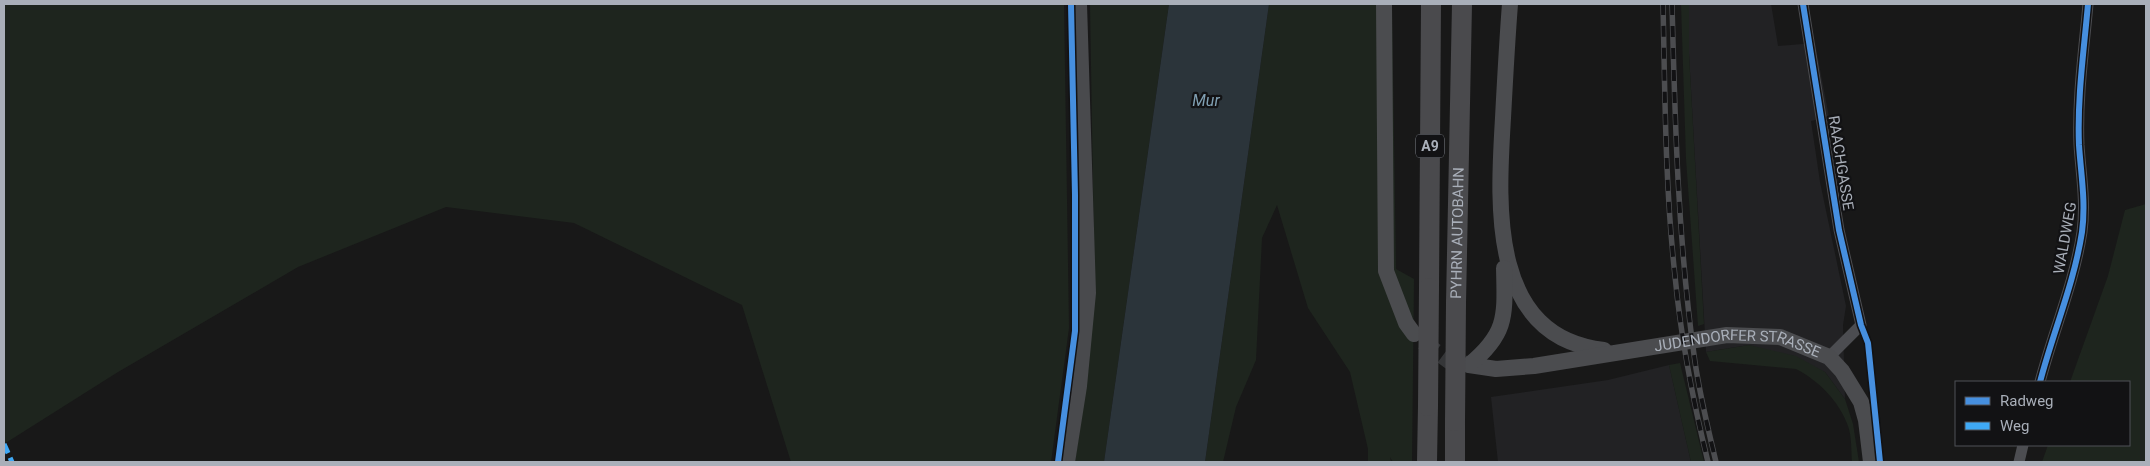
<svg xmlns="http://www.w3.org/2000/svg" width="2150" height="466" viewBox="0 0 2150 466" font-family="Roboto,sans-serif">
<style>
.built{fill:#222224}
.green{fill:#1e251e}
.water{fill:#2b343a}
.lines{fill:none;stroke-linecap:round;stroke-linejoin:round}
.secondary-tunnel{stroke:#353638;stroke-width:16;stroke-dasharray:16 8;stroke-linecap:butt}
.street{stroke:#4c4d51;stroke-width:11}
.secondary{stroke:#4b4c4f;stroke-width:16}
.primary{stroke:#494a4d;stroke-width:18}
.highway{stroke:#4a4a4d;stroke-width:20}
.rail-casing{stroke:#4c4d50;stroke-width:5.5}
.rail{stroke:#121214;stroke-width:4;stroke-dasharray:11;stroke-linecap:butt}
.highway-bridge{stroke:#4a4a4d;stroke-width:20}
.quiet{stroke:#3fa9f5;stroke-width:5;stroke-dasharray:10 5;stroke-linecap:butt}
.cycleway-casing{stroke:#121214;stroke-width:9}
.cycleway{stroke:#468fdf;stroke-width:6}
.labels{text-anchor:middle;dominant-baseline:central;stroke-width:4.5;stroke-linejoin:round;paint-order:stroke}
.shield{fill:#121214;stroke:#7c8088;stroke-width:1}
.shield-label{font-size:14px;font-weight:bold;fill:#a9afb9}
.street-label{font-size:15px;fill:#a9afb9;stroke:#121214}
.water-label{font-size:16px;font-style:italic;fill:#80a0b3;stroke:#121214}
</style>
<rect width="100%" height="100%" fill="#181818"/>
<g class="built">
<path d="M1689,4h82l7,42 37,-3 14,74 -18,4 9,61 26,124 -3,19 2,74 -20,-27 -76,-27 -43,7 -17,-298z"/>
<path d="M1669,365l22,97h-193l-7,-65 117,-17z"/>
</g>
<g class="green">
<path d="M4,4h1060l5,324 -18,134h-260l-49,-157 -168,-82 -128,-16 -148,60 -180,105 -114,72z"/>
<path d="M1090,4h79l-65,458h-29l14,-97 5,-116z"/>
<path d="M1269,4h123l4,265 18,10 -2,183h-19l-3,-5 1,5h-23v-13l-18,-77 -42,-64 -31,-103 -15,33 -6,122 -20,47 -13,55h-18z"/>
<path d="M1681,4h8v50l15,270 -6,2 -12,-167z"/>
<path d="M2146,204v258h-104l6,-17h81v-63h-59l38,-106 17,-66z"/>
<path d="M1749,345l47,11 29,16 20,27 8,25 6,38h-7c-1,-11 0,-25 -4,-36 -9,-25 -29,-45 -52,-57l-86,-8 -4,-9z"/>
<path d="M1680,363l24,99h-13l-22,-97z"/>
</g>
<path class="water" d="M1169,4h100l-64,458h-101z"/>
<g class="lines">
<path class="secondary-tunnel" d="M1423,342l26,19 18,3"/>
<g class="street">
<path d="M1803,4l36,226 22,95 -32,32"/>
<path d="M2040,382c13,-50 34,-98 42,-150 4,-30 -1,-57 -3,-87 -2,-47 5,-95 9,-141"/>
<path d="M2019,462l4,-17"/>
</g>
<g class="secondary">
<path d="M1384,4l2,267 20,52 8,11"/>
<path d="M1510,4c-3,38 -5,76 -7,114 -5,86 -15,219 101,232"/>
<path id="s1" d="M1469,365l27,4 38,-3 193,-31 53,2 49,20 13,14 19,31 5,18 5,42"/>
<path d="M1469,365c39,-32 36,-50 35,-97"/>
</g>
<path class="primary" d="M1066,462l12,-76 9,-93 -9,-289"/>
<g class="highway">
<path d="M1429,288l2,-284"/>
<path id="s2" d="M1456,303l6,-299"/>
<path d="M1427,462l1,-56"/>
<path d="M1455,462v-41"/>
</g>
<defs>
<g id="rail">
<path d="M1663,4c2,90 2,182 12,272 6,63 18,125 33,186"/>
<path d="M1672,4c3,120 6,239 23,358 5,34 13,67 21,100"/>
</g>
</defs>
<use href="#rail" class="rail-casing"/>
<use href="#rail" class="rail"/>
<g class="highway-bridge">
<path d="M1428,406l1,-118"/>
<path d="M1455,421l1,-118"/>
</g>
<path class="quiet" d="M4,444l8,18"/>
<defs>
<g id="cycleway">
<path d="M1803,4l36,226 22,95 7,18 12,119"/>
<path d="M2040,382c13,-50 34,-98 42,-150 4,-30 -1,-57 -3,-87 -2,-47 5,-95 9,-141"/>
<path d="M1058,462l17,-131v-136l-4,-191"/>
</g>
</defs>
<use href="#cycleway" class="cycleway-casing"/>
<use href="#cycleway" class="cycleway"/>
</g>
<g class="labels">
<rect class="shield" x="1416" y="134.5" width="28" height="23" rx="4"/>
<g class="shield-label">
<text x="1430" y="146">A9</text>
</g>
<g class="street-label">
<text transform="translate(1841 163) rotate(81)">RAACHGASSE</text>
<text stroke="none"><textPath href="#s2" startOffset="70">PYHRN AUTOBAHN</textPath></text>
<text transform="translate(2065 238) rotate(-80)">WALDWEG</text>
<text stroke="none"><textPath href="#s1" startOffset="272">JUDENDORFER STRASSE</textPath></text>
</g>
<g class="water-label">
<text x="1206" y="100">Mur</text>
</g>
</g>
<rect width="2150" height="466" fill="none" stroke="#a9afb9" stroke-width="10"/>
<rect x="1955" y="381" width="175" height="65" fill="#121214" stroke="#4e5156"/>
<rect x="1965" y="397" width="25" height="8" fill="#468fdf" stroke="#4e5156"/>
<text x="2000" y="406" font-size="15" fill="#a9afb9">Radweg</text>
<rect x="1965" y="422" width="25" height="8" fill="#3fa9f5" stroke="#4e5156"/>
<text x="2000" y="431" font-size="15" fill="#a9afb9">Weg</text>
</svg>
